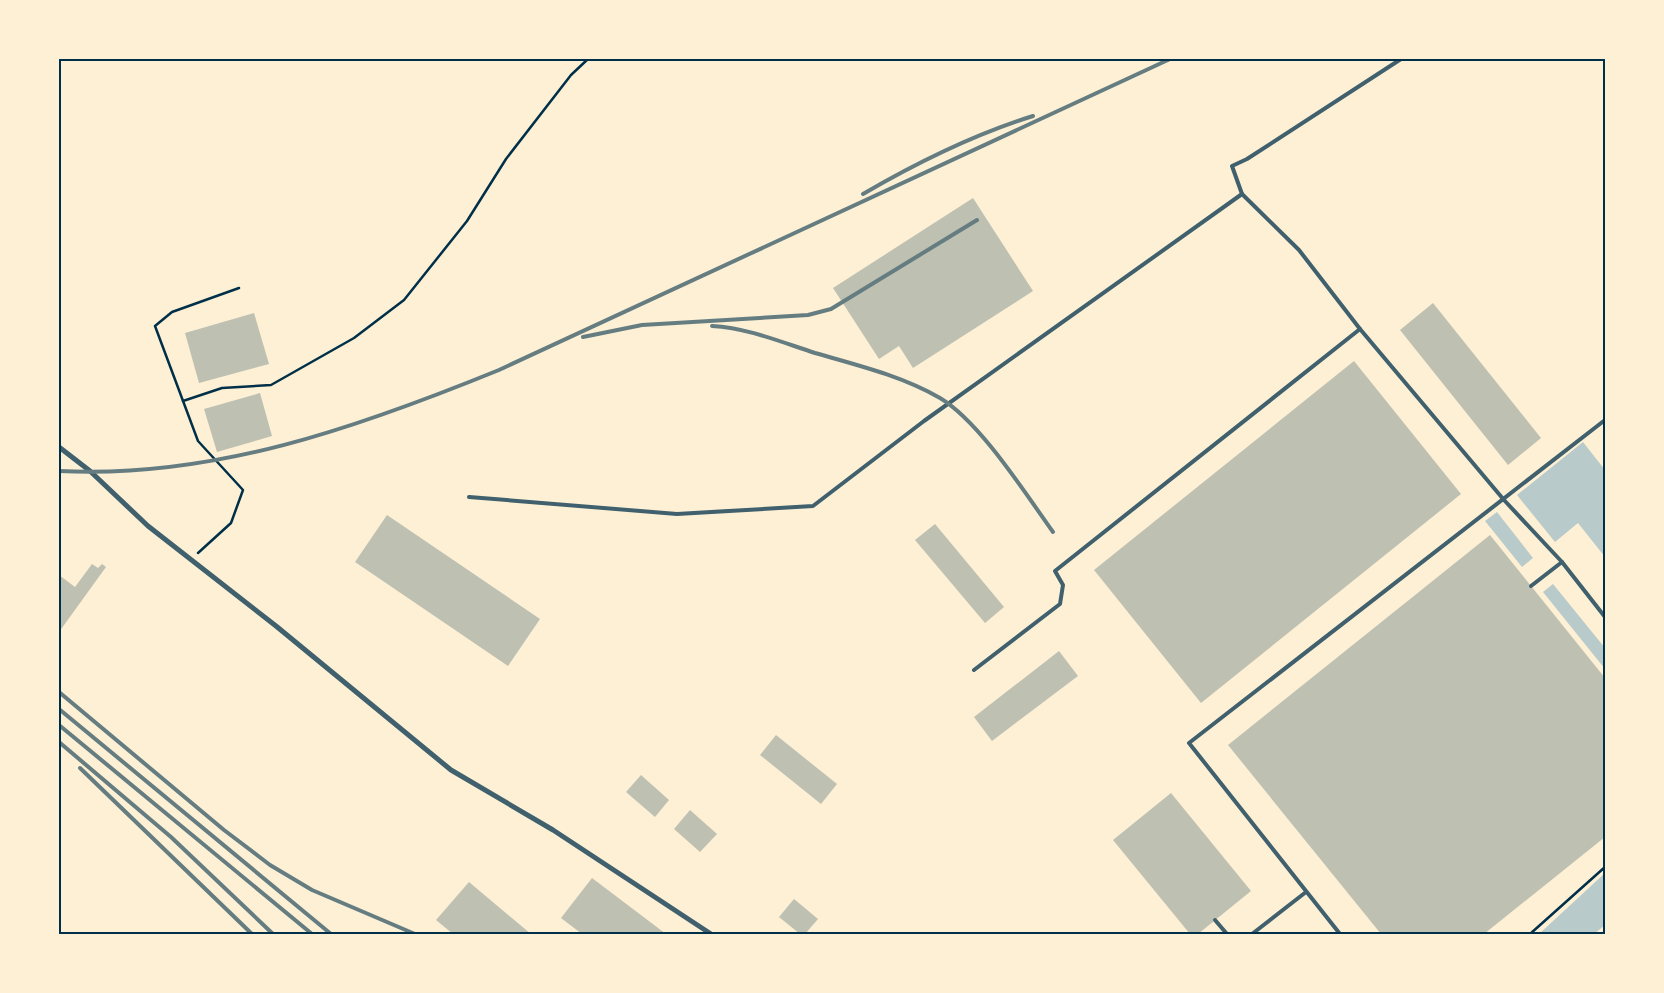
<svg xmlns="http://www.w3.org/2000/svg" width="1664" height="993" viewBox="0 0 1664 993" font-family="'Noto Sans',sans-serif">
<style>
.green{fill:#b9caca}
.building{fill:#bec0b2}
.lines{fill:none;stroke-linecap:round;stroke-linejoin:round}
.path{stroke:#003049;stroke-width:2.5}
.service{stroke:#3f606c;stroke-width:4}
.minor{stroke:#3f606c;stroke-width:5}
.rail{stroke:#657d81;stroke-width:4}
.neatline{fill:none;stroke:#003049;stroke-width:2}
</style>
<rect width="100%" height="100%" fill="#fdf0d5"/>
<g class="green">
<path d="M1583,442l22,28v87l-27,-34 -23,19 -38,-47z"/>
<path d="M1497,512l36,46 -11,9 -37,-46z"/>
<path d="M1553,584l52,64v21l-62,-77z"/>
<path d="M1605,873v52l-11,9h-55z"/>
</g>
<g class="building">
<path d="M973,198l60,93 -120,77 -14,-22 -20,13 -46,-71z"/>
<path d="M1433,303l108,135 -33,27 -108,-135z"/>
<path d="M254,313l15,51 -70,19 -14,-50z"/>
<path d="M1354,361l107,133 -260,209 -107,-133z"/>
<path d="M260,393l12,43 -55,16 -13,-43z"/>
<path d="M387,515l153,104 -32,47 -153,-104z"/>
<path d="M935,524l69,83 -19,16 -70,-83z"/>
<path d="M1490,535l115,143v159l-121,97h-103l-153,-189z"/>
<path d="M92,564l6,4 4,-4 4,3 -47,65v-57l16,12z"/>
<path d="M1059,651l19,25 -86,65 -18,-24z"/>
<path d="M776,735l61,49 -16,20 -61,-49z"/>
<path d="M641,775l28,25 -14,17 -29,-25z"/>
<path d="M1171,793l80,98 -53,43h-8l-77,-94z"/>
<path d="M690,810l27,24 -17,18 -26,-23z"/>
<path d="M592,878l74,56h-84l-21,-16z"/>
<path d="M469,882l62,52h-78l-17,-14z"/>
<path d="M794,899l24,20 -13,15h-5l-21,-17z"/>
</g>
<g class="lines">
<g class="path">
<path d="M183,401l39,-13 49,-3 83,-47 50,-38 63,-79 39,-62 65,-84 17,-16"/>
<path d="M198,553l33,-30 12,-33 -45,-49 -43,-115 17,-14 67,-24"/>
<path d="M1530,934l75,-67"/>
</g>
<g class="service">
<path d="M1242,194l57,56 61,79"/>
<path d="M469,497l208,17 136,-8 111,-85 318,-227 -10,-28 15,-7 154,-100"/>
<path d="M1531,586l31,-24"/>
<path d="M974,670l86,-66 3,-19 -8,-14 305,-242 144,171 58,62 43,55"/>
<path d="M1215,920l12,14"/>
<path d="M1252,934l54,-42"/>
<path d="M1340,934l-151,-191 416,-323"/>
</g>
<path class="minor" d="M59,447l31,24 58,55 128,100 175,144 102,60 158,104"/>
<g class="rail">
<path d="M863,194c55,-32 109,-59 170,-78"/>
<path d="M712,326c36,2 69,16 103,27 42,12 87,23 125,45 40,24 85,95 113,134"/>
<path d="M583,337l59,-12 166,-10 23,-6 146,-89"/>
<path d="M59,471c154,8 300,-44 440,-101l671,-311"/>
<path d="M59,692l165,138 46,35 42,25 103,44"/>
<path d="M59,709l272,225"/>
<path d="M59,725l253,209"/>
<path d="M59,742l112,95 102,97"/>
<path d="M80,768l172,166"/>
</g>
</g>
<rect width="1664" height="993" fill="none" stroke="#fdf0d5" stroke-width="120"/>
<rect x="60" y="60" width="1544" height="873" class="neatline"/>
</svg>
